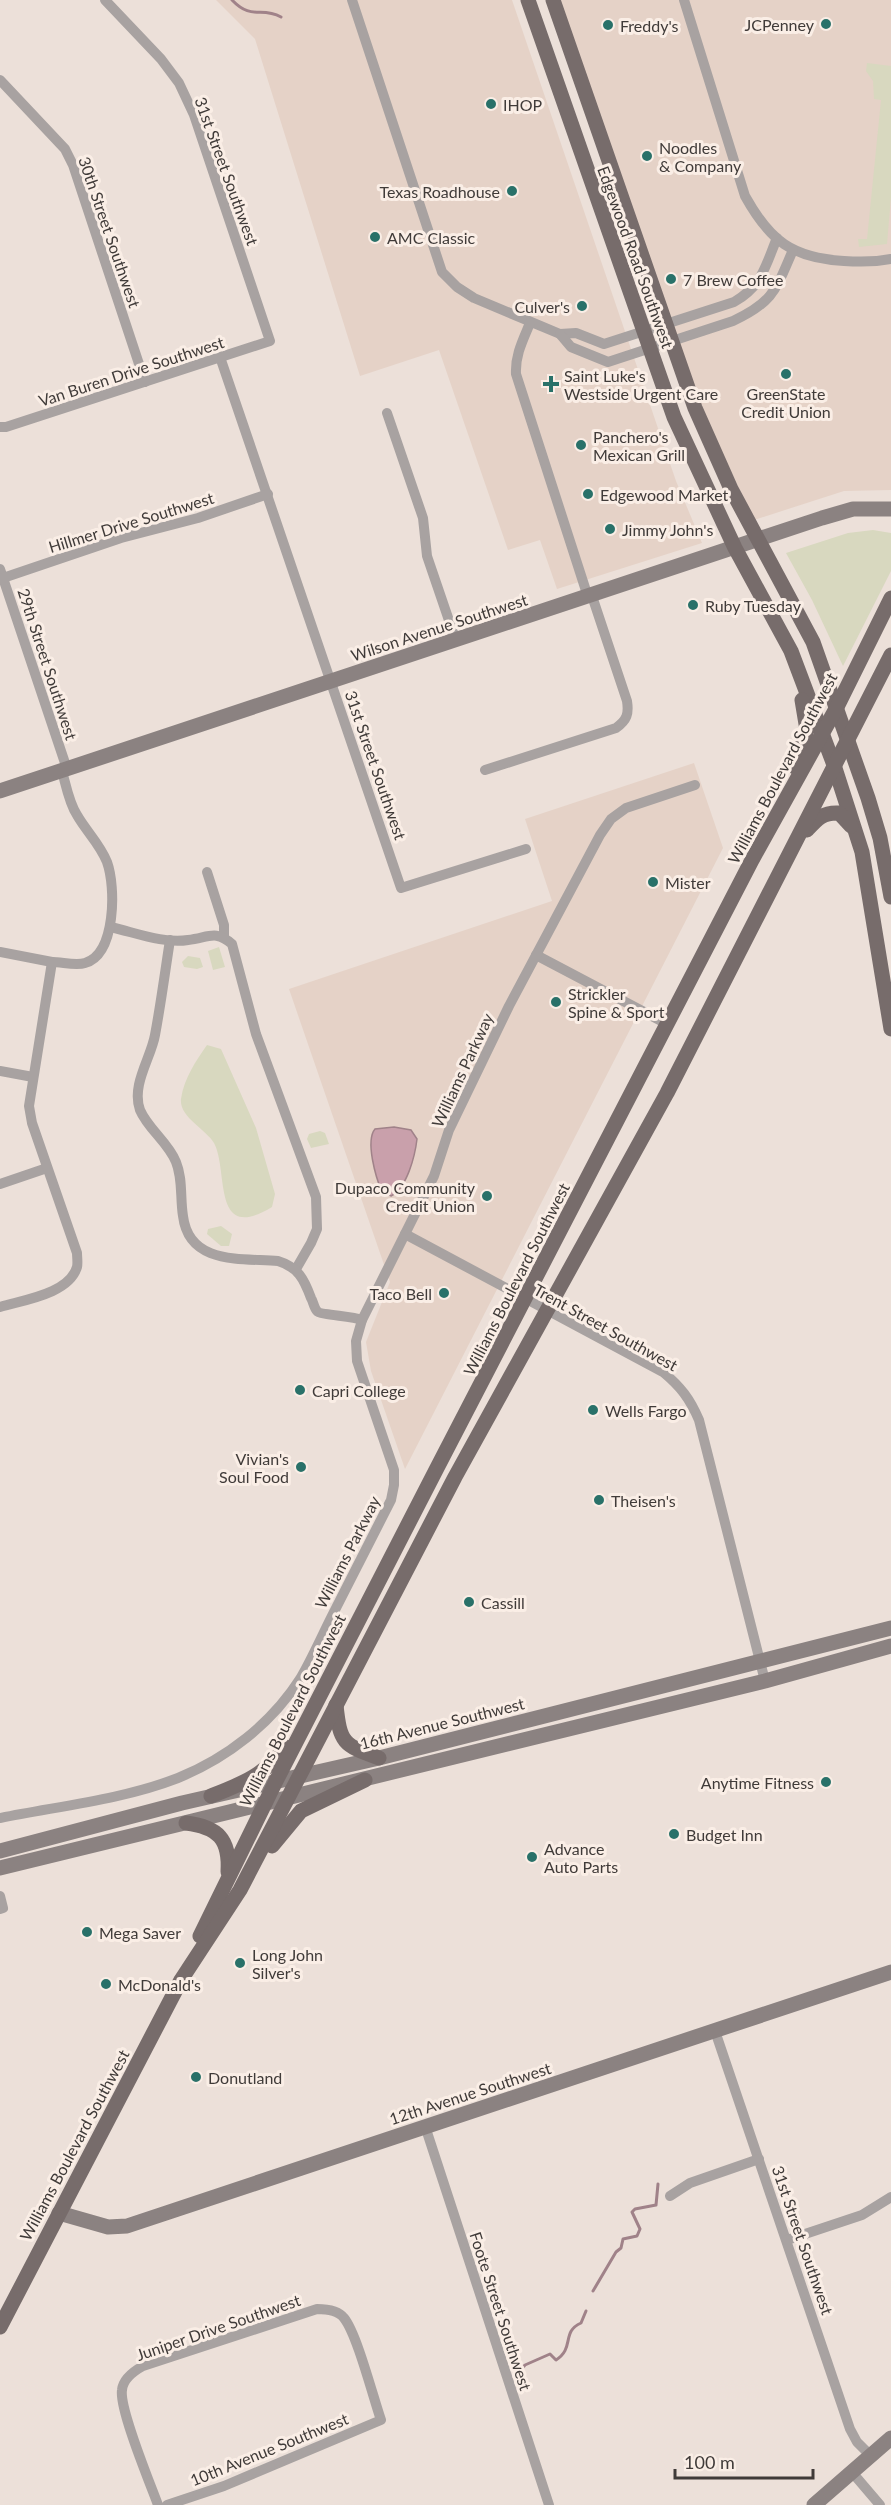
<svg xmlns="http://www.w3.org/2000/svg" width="891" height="2505" viewBox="0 0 891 2505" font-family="Lato,sans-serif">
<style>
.built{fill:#e5d2c7}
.green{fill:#d8d8bf}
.water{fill:#c9a0ab;stroke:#a08289;stroke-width:1.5}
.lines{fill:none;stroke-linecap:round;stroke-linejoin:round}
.stream{stroke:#a08289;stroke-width:3}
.street{stroke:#a8a2a1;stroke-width:10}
.secondary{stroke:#8b8281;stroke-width:15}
.primary{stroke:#776c6b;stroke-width:15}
.poi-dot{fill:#297169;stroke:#faeee6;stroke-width:2}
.labels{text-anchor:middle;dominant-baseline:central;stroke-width:6;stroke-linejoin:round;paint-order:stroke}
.poi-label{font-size:16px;fill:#403b39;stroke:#faeee6;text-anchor:start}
.street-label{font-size:16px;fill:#403b39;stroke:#faeee6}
</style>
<rect width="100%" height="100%" fill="#ece0d9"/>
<g class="built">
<path d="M216,0h296l164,481 26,62 -145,46 -17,-49 -32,10 -69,-200 -79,26 -105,-337z"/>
<path d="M560,0h331v490l-47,1 -90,29 -57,-120z"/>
<path d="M694,763l29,85 -318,621 -34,-98 -5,-29 24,-60 -101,-293 263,-88 -27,-82z"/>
</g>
<g class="green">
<path d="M867,63l24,3v131l-4,47 -28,3 -1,-8h9l14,-139 -7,-1 -1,-18 -7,-10z"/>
<path d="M873,530l18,3v38l-48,95 -31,-66 -26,-47 62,-20z"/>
<path d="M219,947l6,20 -12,3 -5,-19z"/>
<path d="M188,956l12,2 3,9 -6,2 -13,-2 -2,-5z"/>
<path d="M207,1045l14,4 35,79 19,66 -3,13c-61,37 -43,-36 -58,-64 -8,-14 -35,-26 -33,-44 3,-21 15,-38 26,-54z"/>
<path d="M320,1131l5,2 4,11 -18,4 -4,-9 2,-5z"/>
<path d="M221,1226l11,8 -3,12h-8l-14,-12 1,-5z"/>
</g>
<path class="water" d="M394,1127l17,3 6,9c-2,17 -10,49 -26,57l-9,-4c-6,-14 -17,-51 -7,-63z"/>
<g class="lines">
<g class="stream">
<path d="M232,0c20,21 29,6 49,17"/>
<path d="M593,2291l23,-39 5,-4 2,-9 14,-3 3,-7 -8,-17 3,-3 21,-4 2,-21"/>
<path d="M521,2383l-1,-12 5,-6 25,-11 6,6c19,-12 5,-28 25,-37l5,-12"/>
</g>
<g class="street">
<path d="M352,0l90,272 15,15 17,11 86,36 16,-1 28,11 130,-42c28,-16 31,-35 43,-64"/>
<path d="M684,0l61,196c25,45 47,62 99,65 15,1 32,1 47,-2"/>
<path d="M0,80l65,69 8,16 72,217"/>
<path d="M530,323c-7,17 -15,32 -14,51l72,223"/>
<path d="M560,334l11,13 37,15 125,-41c41,-19 43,-32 60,-71"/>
<path d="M220,357l181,531 125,-39"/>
<path d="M387,413l36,105 4,38 29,85"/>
<path d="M0,427h6l264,-86 -76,-226 -15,-32 -18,-24 -56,-59"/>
<path d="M0,569l67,200"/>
<path d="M3,578l118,-40 77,-20 70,-24"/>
<path d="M485,770l131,-42c11,-8 13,-14 11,-27l-35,-105"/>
<path d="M207,872l17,53v12"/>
<path d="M110,927c24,5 53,17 78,13 20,-2 27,-11 44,4l24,90 60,163 1,32 -6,14 -15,26"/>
<path d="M170,940c-5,32 -9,63 -15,95 -4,23 -24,50 -15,75 8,19 28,32 36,52 7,17 4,36 7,54 6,49 58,42 95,45 20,6 26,18 33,37 2,3 3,10 6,13 3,4 34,5 45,9"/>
<path d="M0,952l52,10"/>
<path d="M536,955l131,69"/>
<path d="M0,1071l33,6"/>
<path d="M0,1184l47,-16"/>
<path d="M405,1234l258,138c18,15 27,27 36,48l66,261"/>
<path d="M0,1307c23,-7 69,-13 77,-40 1,-4 0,-10 0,-14l-45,-130 -3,-17 23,-144c10,0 24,4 33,1 31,-9 31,-76 22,-101 -7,-18 -21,-31 -30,-47 -8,-12 -11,-30 -15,-44"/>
<path d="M0,1818c59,-12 121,-18 178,-40 49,-20 93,-54 122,-99 13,-22 23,-46 35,-69 19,-37 37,-73 56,-110l3,-15v-15l-37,-109 -1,-20 6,-21 72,-144 15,-46 60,-124 91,-171 11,-16 15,-11 69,-23"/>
<path d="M0,1896l3,12 -3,1"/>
<path d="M715,2031l135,398 7,13 13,13"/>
<path d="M425,2126l124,379"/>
<path d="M670,2196l20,-13 69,-24"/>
<path d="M787,2240l75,-25 29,-18"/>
<path d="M851,2471l29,34"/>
<path d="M158,2505c-8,-22 -39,-96 -36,-115 1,-11 12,-19 21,-24l174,-57c9,0 21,1 27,9 13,16 29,79 37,102l-157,66 -57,19"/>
</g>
<g class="secondary">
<path d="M0,791l822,-273 31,-9h38"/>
<path d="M0,1851l182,-48 197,-45 512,-130"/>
<path d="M0,1868l765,-187 126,-35"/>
<path d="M59,2213l49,14 19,-1 764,-254"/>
<path d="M814,2505l77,-67"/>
</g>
<g class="primary">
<path d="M528,0l146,417 61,131 56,103 43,114 28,87 29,177"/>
<path d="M553,0l142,408 36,81 82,153 55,156 12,40 11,59"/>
<path d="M795,767l12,-37 -5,-30"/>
<path d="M807,830c10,-11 16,-18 32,-17l12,13"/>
<path d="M336,1705c4,38 7,40 43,53"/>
<path d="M211,1796c33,-13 52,-20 75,-49"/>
<path d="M186,1823c32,4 44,16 42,49"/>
<path d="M272,1846l29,-35 64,-31"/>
<path d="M200,1936l76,-155 161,-313 315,-608 85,-153 54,-109"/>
<path d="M0,2327l181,-347 59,-90 215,-413 212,-384 224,-438"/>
</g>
</g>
<g class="poi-dot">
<circle cx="826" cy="24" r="6"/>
<circle cx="608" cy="25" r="6"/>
<circle cx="491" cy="104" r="6"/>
<circle cx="647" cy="156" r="6"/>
<circle cx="512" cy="191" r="6"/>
<circle cx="375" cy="237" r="6"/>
<circle cx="671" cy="279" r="6"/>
<circle cx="582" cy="306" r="6"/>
<circle cx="786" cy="374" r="6"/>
<path d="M548 375h6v6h6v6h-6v6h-6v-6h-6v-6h6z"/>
<circle cx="581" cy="445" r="6"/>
<circle cx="588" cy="494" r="6"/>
<circle cx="610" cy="529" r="6"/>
<circle cx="693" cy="605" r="6"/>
<circle cx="653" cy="882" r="6"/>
<circle cx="556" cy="1002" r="6"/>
<circle cx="487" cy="1196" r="6"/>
<circle cx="444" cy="1293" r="6"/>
<circle cx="300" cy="1390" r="6"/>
<circle cx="593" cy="1410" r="6"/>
<circle cx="301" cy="1467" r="6"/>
<circle cx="599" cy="1500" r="6"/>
<circle cx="469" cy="1602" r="6"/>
<circle cx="826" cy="1782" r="6"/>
<circle cx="674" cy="1834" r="6"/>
<circle cx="532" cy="1857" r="6"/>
<circle cx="87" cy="1932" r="6"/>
<circle cx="240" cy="1963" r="6"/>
<circle cx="106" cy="1984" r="6"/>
<circle cx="196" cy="2077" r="6"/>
</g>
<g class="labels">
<g class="poi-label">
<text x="814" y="24" text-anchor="end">JCPenney</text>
<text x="620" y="25">Freddy's</text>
<text x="503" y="104">IHOP</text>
<text x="659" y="147">Noodles<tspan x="659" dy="18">&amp; Company</tspan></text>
<text x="500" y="191" text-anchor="end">Texas Roadhouse</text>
<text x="387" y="237">AMC Classic</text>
<text x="683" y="279">7 Brew Coffee</text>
<text x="570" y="306" text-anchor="end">Culver's</text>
<text x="564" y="375">Saint Luke's<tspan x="564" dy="18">Westside Urgent Care</tspan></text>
<text x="786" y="393" text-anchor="middle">GreenState<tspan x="786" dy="18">Credit Union</tspan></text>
<text x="593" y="436">Panchero's<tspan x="593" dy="18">Mexican Grill</tspan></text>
<text x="600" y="494">Edgewood Market</text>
<text x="622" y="529">Jimmy John's</text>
<text x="705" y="605">Ruby Tuesday</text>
<text x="665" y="882">Mister</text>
<text x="568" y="993">Strickler<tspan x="568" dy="18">Spine &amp; Sport</tspan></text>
<text x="475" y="1187" text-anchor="end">Dupaco Community<tspan x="475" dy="18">Credit Union</tspan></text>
<text x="432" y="1293" text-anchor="end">Taco Bell</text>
<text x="312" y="1390">Capri College</text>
<text x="605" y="1410">Wells Fargo</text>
<text x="289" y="1458" text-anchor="end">Vivian's<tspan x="289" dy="18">Soul Food</tspan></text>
<text x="611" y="1500">Theisen's</text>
<text x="481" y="1602">Cassill</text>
<text x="814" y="1782" text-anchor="end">Anytime Fitness</text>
<text x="686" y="1834">Budget Inn</text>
<text x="544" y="1848">Advance<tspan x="544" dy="18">Auto Parts</tspan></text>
<text x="99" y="1932">Mega Saver</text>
<text x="252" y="1954">Long John<tspan x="252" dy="18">Silver's</tspan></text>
<text x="118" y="1984">McDonald's</text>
<text x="208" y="2077">Donutland</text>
</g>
<g class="street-label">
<text transform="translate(227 171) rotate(70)">31st Street Southwest</text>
<text transform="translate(110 232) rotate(71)">30th Street Southwest</text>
<text transform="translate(636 257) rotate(70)">Edgewood Road Southwest</text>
<text transform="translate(131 371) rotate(-18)">Van Buren Drive Southwest</text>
<text transform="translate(131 522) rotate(-17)">Hillmer Drive Southwest</text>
<text transform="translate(439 627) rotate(-18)">Wilson Avenue Southwest</text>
<text transform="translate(48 664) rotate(72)">29th Street Southwest</text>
<text transform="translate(376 765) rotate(71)">31st Street Southwest</text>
<text transform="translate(782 768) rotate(-62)">Williams Boulevard Southwest</text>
<text transform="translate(462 1070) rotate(-65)">Williams Parkway</text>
<text transform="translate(516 1279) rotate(-63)">Williams Boulevard Southwest</text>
<text transform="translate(606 1327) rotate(29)">Trent Street Southwest</text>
<text transform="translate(347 1552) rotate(-63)">Williams Parkway</text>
<text transform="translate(292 1710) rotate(-63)">Williams Boulevard Southwest</text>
<text transform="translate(442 1723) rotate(-14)">16th Avenue Southwest</text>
<text transform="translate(470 2093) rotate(-18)">12th Avenue Southwest</text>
<text transform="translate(74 2145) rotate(-62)">Williams Boulevard Southwest</text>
<text transform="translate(803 2240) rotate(71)">31st Street Southwest</text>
<text transform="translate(501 2311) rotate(72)">Foote Street Southwest</text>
<text transform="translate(218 2327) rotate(-19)">Juniper Drive Southwest</text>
<text transform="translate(269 2449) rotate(-22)">10th Avenue Southwest</text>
</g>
</g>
<path d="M675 2469v9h138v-9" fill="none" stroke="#403b39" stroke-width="3"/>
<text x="684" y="2469" font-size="18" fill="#403b39" stroke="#faeee6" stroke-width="4.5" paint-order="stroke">100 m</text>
</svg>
